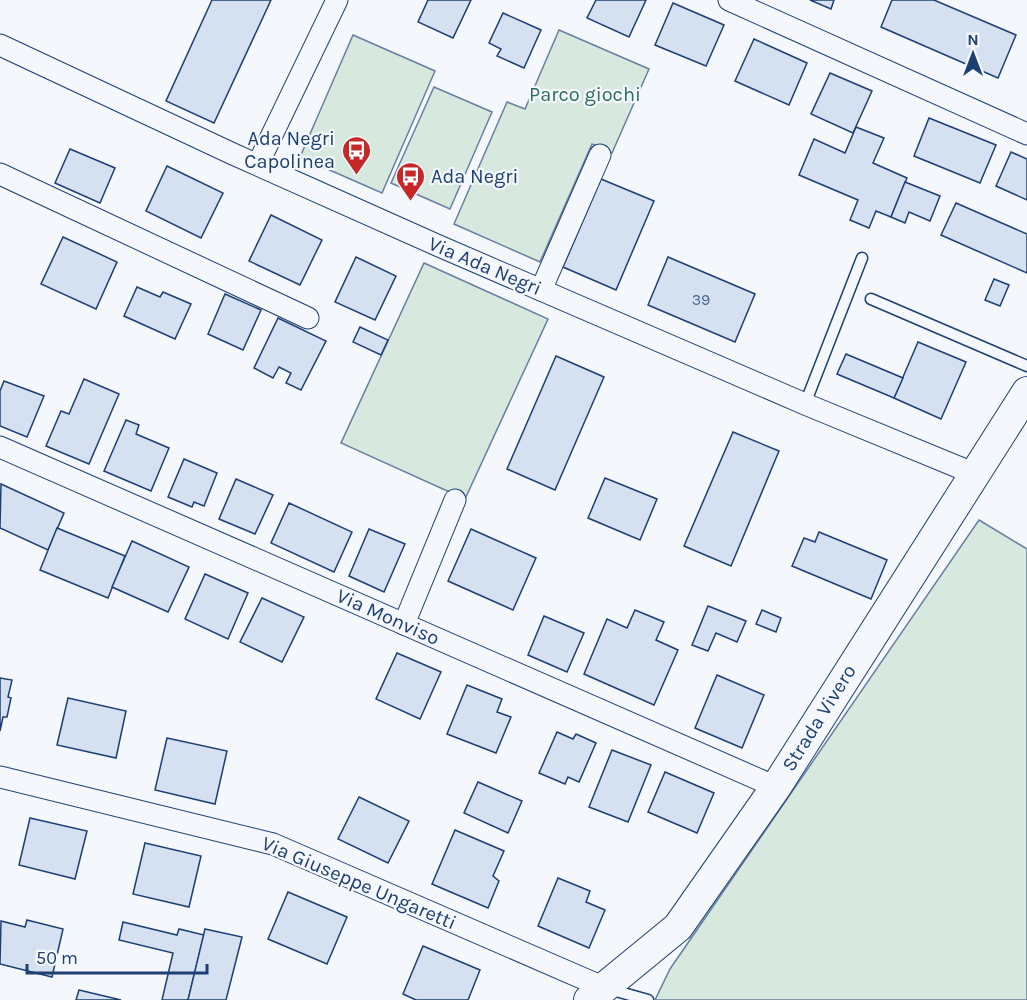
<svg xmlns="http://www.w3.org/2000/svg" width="1027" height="1000" viewBox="0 0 1027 1000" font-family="Karla,sans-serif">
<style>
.green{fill:#d7e8df;stroke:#687fa3;stroke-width:1.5}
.building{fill:#d5e0f0;stroke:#1d3f73;stroke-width:1.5}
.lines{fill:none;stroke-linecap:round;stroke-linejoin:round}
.lane-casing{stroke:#1d3f73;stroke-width:13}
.street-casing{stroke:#1d3f73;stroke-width:23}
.secondary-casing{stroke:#1d3f73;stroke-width:32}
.lane{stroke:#f4f7fb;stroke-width:10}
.street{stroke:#f4f7fb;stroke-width:21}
.secondary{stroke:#f4f7fb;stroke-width:30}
.labels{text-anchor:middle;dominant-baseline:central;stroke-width:4.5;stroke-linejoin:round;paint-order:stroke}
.number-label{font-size:16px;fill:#4b6792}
.park-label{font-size:20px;fill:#2c6c60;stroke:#f4f7fb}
.poi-label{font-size:20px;fill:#1d3f73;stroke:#f4f7fb;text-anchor:end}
.street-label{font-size:20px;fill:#1d3f73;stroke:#f4f7fb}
</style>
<rect width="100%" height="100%" fill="#f4f7fb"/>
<g class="green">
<path d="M559,30l90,39 -37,84 -20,-9 -52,118 -86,-38 53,-122 18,7z"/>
<path d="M353,35l82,36 -53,122 -82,-36z"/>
<path d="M434,87l58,25 -42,97 -59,-26z"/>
<path d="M424,263l124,56 -83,180 -124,-56z"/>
<path d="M979,520l48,29v451h-372l15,-31z"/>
</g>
<g class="building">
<path d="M212,0h59l-57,123 -48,-22z"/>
<path d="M428,0h43l-18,38 -35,-16z"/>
<path d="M596,0h50l-17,37 -42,-19z"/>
<path d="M810,0h24l-3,9z"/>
<path d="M892,0h42l82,35 -18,43 -117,-51z"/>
<path d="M673,3l51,22 -18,41 -51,-21z"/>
<path d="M503,13l38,17 -17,38 -27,-12 4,-7 -12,-6z"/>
<path d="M754,39l53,24 -18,42 -54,-24z"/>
<path d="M830,73l42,18 -19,42 -42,-19z"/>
<path d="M929,118l67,27 -16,38 -66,-27z"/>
<path d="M856,127l28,11 -11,25 34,15 -16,39 -15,-6 -7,17 -19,-8 8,-20 -59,-25 15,-36 31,14z"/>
<path d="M70,149l45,19 -15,35 -45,-20z"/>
<path d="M1011,152l16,7v41l-31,-14z"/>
<path d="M167,166l56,27 -22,45 -55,-27z"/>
<path d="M601,179l53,22 -38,89 -53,-23z"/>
<path d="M905,182l35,14 -10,25 -21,-9 -4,11 -14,-6z"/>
<path d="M956,203l71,31v39l-86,-38z"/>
<path d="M271,215l51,25 -22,45 -51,-24z"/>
<path d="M63,237l54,25 -21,47 -55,-25z"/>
<path d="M356,257l40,19 -21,44 -40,-18z"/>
<path d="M668,257l87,37 -20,48 -87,-37z"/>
<path d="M994,279l15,6 -9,21 -15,-6z"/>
<path d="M137,287l23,10 3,-5 28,12 -16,35 -51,-23z"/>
<path d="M225,294l36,16 -18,40 -35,-16z"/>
<path d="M278,318l48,23 -25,49 -15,-7 5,-10 -12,-6 -6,11 -19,-10z"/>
<path d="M360,327l28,13 -7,15 -28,-13z"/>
<path d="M918,342l48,20 -25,57 -47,-21z"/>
<path d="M846,354l57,24 -9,20 -57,-24z"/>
<path d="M556,356l48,21 -49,113 -48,-21z"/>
<path d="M84,379l35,15 -30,70 -43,-18 15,-35 8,3z"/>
<path d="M4,381l40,15 -17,41 -27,-11v-35z"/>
<path d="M126,420l13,5 -3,9 33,14 -18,43 -47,-20z"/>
<path d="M733,432l46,19 -48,115 -47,-20z"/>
<path d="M184,459l33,14 -13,33 -10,-4 -2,5 -24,-10z"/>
<path d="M605,478l52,21 -17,41 -52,-22z"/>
<path d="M236,479l37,16 -18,39 -36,-15z"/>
<path d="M1,484l63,29 -16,37 -48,-22z"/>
<path d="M289,503l63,29 -18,40 -63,-29z"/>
<path d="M57,528l68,28 -17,42 -68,-28z"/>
<path d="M369,529l36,15 -21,48 -35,-16z"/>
<path d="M471,529l65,29 -23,52 -65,-29z"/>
<path d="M819,532l68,28 -16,39 -79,-33 12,-28 11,4z"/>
<path d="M132,541l57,26 -21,45 -56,-25z"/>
<path d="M205,574l43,19 -20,46 -43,-20z"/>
<path d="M262,598l42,19 -22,45 -42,-20z"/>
<path d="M708,606l38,15 -9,21 -21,-9 -8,18 -16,-6z"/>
<path d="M635,610l29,12 -8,18 22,10 -24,55 -70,-31 23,-55 20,9z"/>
<path d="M762,610l19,8 -5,14 -20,-8z"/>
<path d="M544,616l40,17 -17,39 -39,-17z"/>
<path d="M397,653l44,19 -21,47 -44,-20z"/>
<path d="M717,675l47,20 -22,53 -47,-20z"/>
<path d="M0,678l12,2 -4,17 3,1 -4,19h-4l-3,14z"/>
<path d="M467,685l35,14 -5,13 14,5 -15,36 -49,-19z"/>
<path d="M68,698l58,13 -10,47 -59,-13z"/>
<path d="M557,732l16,7 3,-5 20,9 -17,39 -11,-5 -3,7 -26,-11z"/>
<path d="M167,738l60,13 -12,53 -60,-14z"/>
<path d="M612,750l39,15 -23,57 -39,-15z"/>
<path d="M665,772l49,21 -17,40 -49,-21z"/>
<path d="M478,782l44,19 -14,32 -44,-20z"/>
<path d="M359,797l50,24 -21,42 -50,-24z"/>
<path d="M30,818l57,13 -12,48 -56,-14z"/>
<path d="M455,830l49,21 -11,25 6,5 -11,27 -56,-24z"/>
<path d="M145,843l56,13 -12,51 -56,-13z"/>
<path d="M558,878l32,13 -4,11 19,8 -16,38 -51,-22z"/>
<path d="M288,892l59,25 -20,47 -59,-25z"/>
<path d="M27,920l36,9 -11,48 -52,-13 1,-43 24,6z"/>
<path d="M123,922l54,13 2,-6 25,6 -16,65h-26l11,-47 -54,-13z"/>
<path d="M205,929l37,8 -16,63h-38z"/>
<path d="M423,946l57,24 -12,30h-52l-13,-6z"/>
<path d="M79,990l42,10h-45z"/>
</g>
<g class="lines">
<defs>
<g id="lane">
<path d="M871,299l156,67"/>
<path d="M805,404l57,-146"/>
<path d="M609,989l39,11"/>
</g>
<g id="street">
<path d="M729,0l298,134"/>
<path d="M0,45l233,109 206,92 366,158 170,70"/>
<path d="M258,164l79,-164"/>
<path d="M0,174l308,144"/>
<path d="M541,290l59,-135"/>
<path d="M0,447l776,340"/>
<path d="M404,624l51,-124"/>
<path d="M0,777l273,67 332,144"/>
</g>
<path id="secondary" d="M589,1000l89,-73 98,-140 251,-395"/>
</defs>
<use href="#lane" class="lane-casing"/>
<use href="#street" class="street-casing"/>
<use href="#secondary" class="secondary-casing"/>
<use href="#lane" class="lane"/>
<use href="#street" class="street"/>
<use href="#secondary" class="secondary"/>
</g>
<defs>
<symbol id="bus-pin" viewBox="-11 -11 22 30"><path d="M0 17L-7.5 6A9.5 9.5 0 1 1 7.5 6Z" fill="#c62828" stroke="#f4f7fb"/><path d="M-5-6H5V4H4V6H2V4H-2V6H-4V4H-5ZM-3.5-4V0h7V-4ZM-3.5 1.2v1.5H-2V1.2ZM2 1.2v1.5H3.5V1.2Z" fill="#fff"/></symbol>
</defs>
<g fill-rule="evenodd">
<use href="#bus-pin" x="340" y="134" width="33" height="45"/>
<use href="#bus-pin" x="394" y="160" width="33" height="45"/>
</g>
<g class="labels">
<g class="number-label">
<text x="701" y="299">39</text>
</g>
<g class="park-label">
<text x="585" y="94">Parco giochi</text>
</g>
<g class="poi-label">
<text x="335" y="138">Ada Negri<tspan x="335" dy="23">Capolinea</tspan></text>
<text x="431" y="176" text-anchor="start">Ada Negri</text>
</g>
<g class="street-label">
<text transform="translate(485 266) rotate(23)">Via Ada Negri</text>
<text transform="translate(388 617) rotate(24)">Via Monviso</text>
<text transform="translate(819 718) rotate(-58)">Strada Vivero</text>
<text transform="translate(359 883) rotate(23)">Via Giuseppe Ungaretti</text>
</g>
</g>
<g transform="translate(973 54)" stroke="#f4f7fb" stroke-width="4.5" paint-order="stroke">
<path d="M0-4.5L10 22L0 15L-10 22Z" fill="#1d3f73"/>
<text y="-9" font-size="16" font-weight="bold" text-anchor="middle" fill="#1d3f73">N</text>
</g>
<path d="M27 964v9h180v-9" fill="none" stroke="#1d3f73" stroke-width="3"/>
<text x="36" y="964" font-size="18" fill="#1d3f73" stroke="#f4f7fb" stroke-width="4.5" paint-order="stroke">50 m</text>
</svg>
